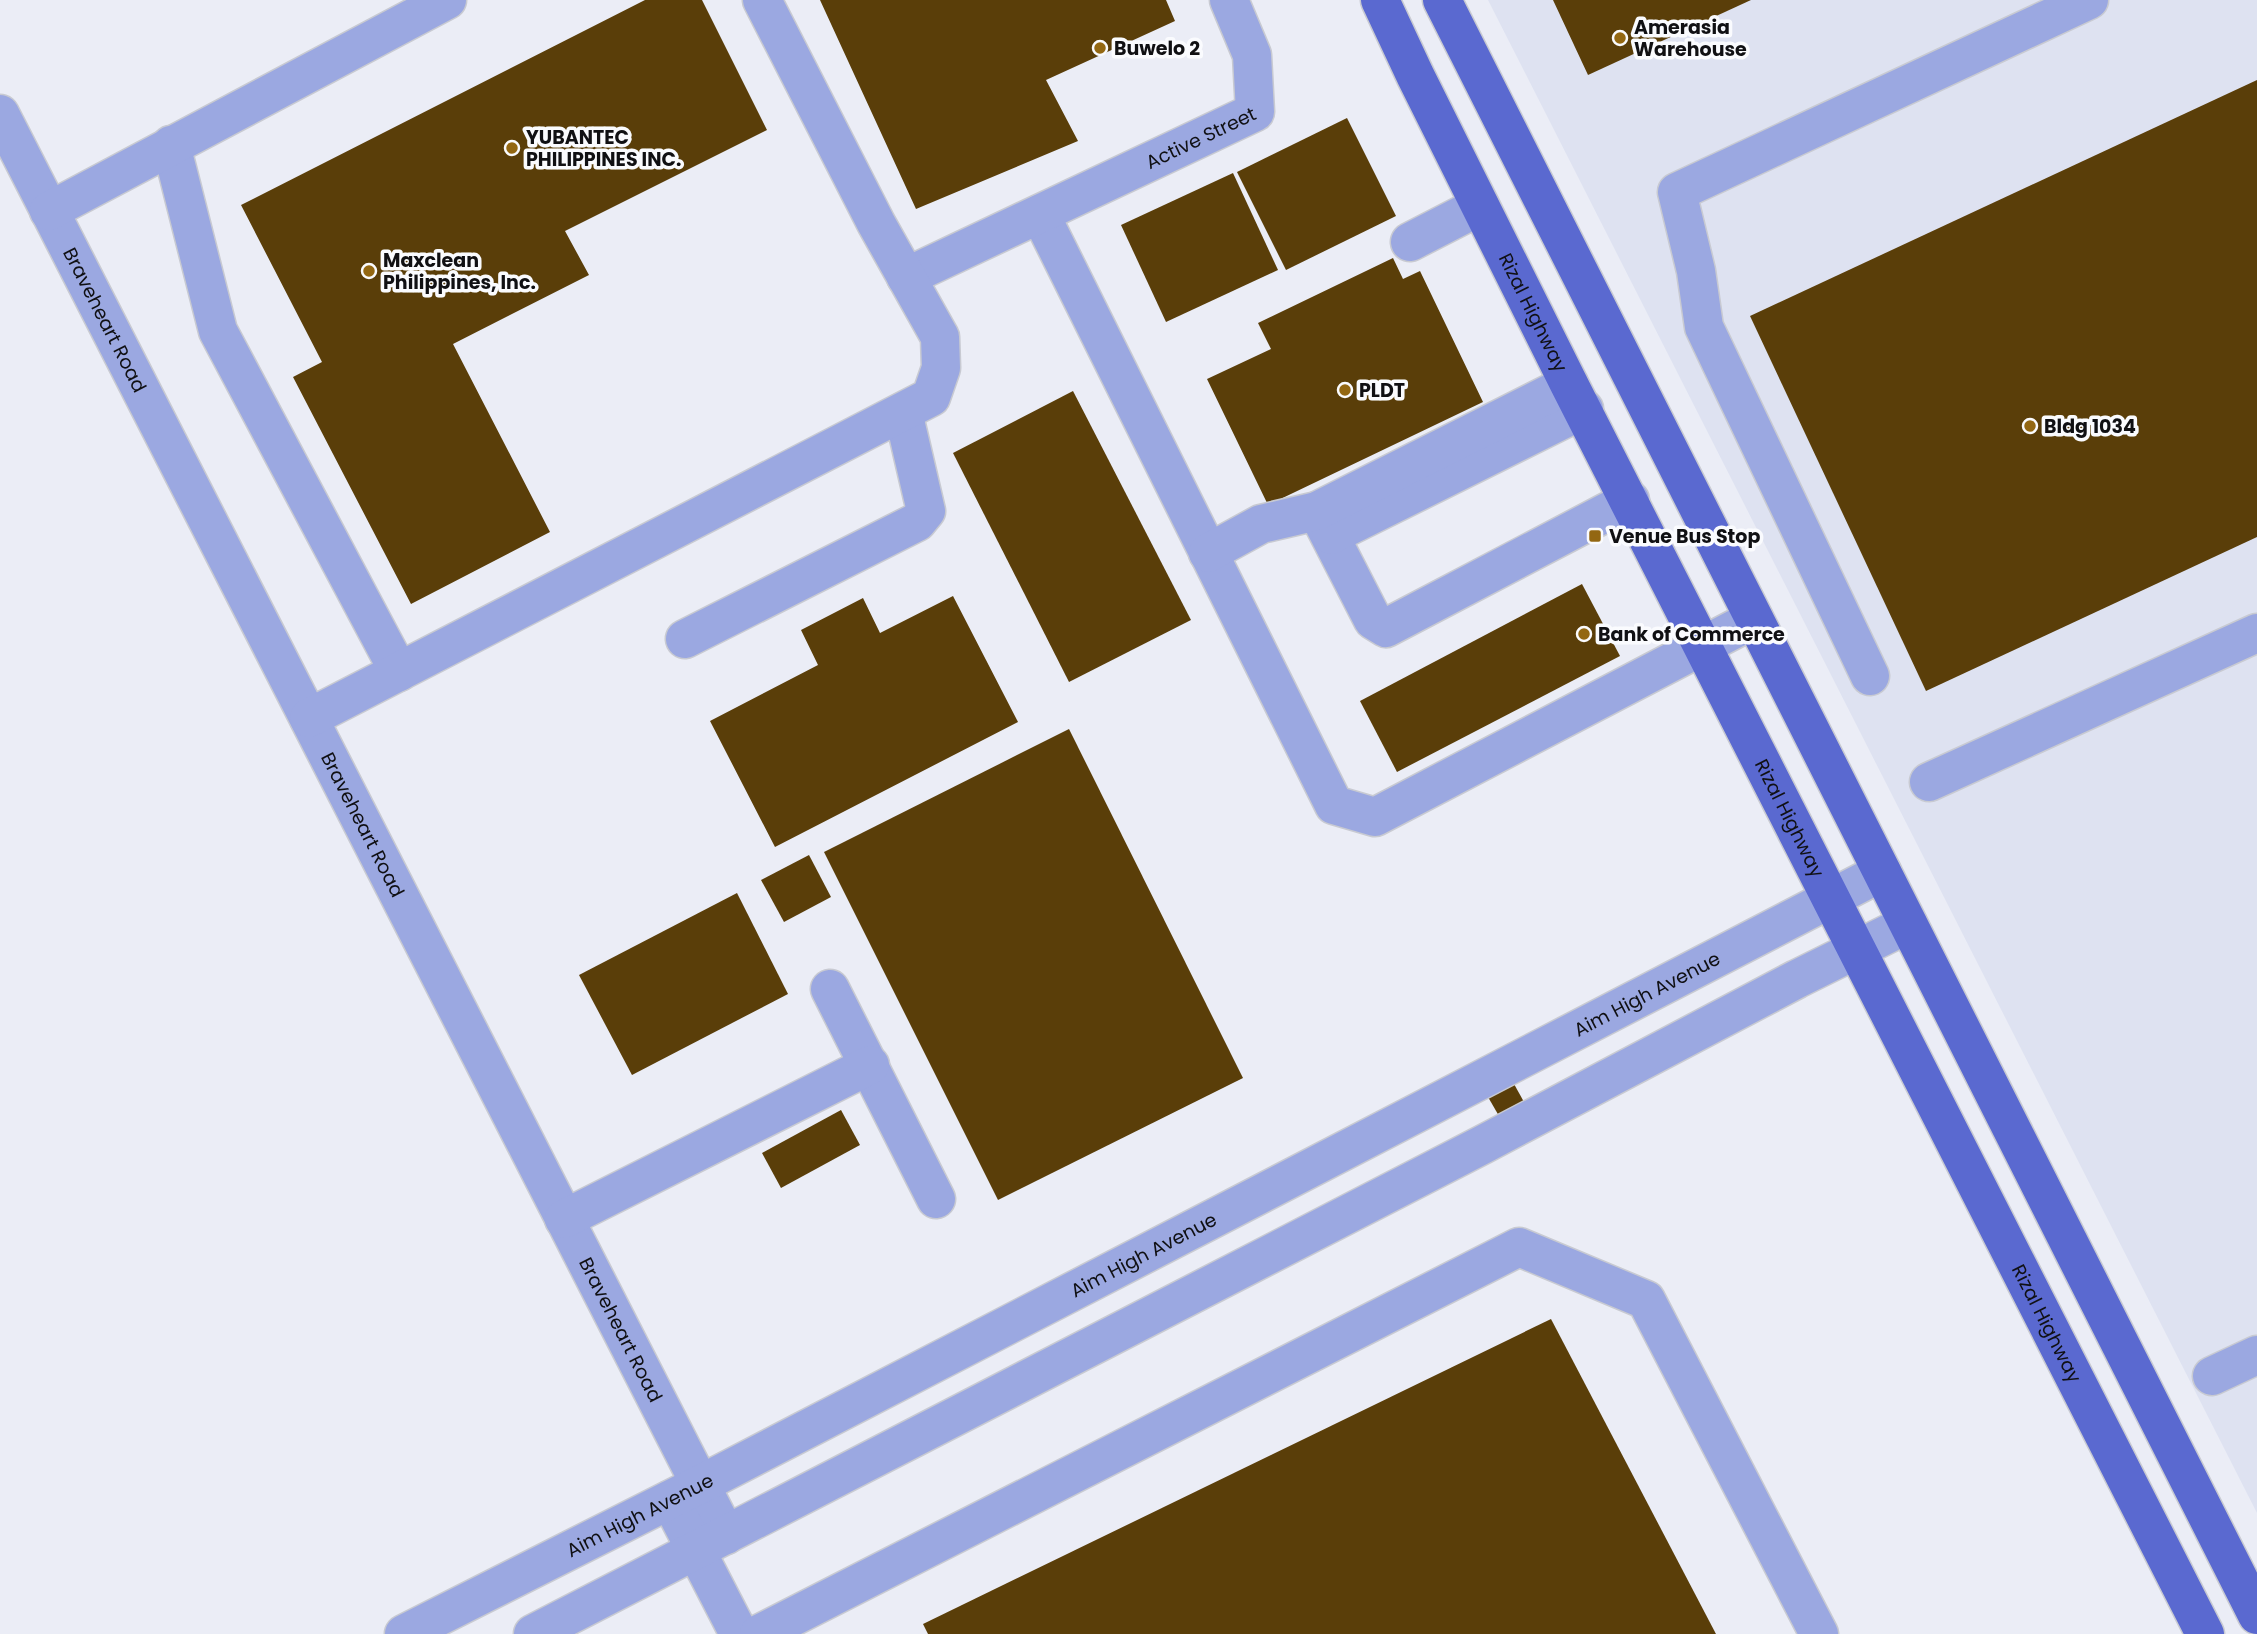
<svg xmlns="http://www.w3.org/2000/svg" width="2257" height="1634" viewBox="0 0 2257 1634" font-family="Poppins,sans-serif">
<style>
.built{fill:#dee2f1}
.building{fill:#5a3e09}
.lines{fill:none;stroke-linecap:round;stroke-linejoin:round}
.minor-casing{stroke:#c8cad2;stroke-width:41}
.major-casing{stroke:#c8cad2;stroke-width:41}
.minor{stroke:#9ba8e1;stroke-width:38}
.major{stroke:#5a69d0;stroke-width:38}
.poi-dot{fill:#936712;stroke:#fafbfe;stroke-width:2.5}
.labels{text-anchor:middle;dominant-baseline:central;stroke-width:7;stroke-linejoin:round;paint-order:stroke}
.poi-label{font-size:19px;font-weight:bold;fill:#101013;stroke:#fafbfe;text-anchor:start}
.street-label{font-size:19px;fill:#101013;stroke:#fafbfe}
</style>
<rect width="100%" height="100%" fill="#ebedf6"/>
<path class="built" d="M1488,0h769v1513z"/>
<g class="building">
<path d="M645,0h57l65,130 -202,101 24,44 -136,69 97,188 -139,72 -118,-227 29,-15 -81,-157z"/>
<path d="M820,0h346l9,21 -129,59 32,61 -162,68z"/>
<path d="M1553,0h198l-163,75z"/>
<path d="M2257,80v457l-331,154 -176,-375z"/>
<path d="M1347,118l49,98 -110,54 -49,-98z"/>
<path d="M1233,173l45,97 -112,52 -45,-97z"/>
<path d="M1393,258l10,21 17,-8 63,131 -215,103 -61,-126 64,-30 -13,-26z"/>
<path d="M1073,391l118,229 -122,62 -116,-229z"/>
<path d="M1582,584l38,72 -223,116 -37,-71z"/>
<path d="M953,596l65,126 -243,125 -65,-126 108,-56 -17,-35 62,-32 17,35z"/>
<path d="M1069,729l174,349 -245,122 -174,-348z"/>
<path d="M809,855l22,42 -47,25 -23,-42z"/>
<path d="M737,893l51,101 -156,81 -53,-100z"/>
<path d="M1514,1084l10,18 -25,14 -11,-19z"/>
<path d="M841,1110l19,35 -79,43 -19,-35z"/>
<path d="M1551,1319l165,315h-788l-5,-10z"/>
</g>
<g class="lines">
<defs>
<g id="minor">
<path id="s1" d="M0,114l726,1421"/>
<path d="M171,145l47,186 181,341"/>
<path d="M49,211l398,-211"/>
<path d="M1040,214l294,591 41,12 379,-198"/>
<path d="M1410,242l70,-36"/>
<path id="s2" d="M906,277l349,-165 -3,-57 -23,-55"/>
<path d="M1317,511l56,109 13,8 244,-128"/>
<path d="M1331,535l253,-126"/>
<path d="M1208,553l53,-29 56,-13 252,-127"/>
<path d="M685,639l232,-117 9,-11 -23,-99"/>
<path d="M1870,676l-166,-349 -8,-56 -19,-79 412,-192"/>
<path d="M309,718l622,-321 10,-29 -1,-31 -64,-114 -114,-223"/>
<path d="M1929,782l328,-149"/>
<path d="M830,989l106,210"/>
<path d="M564,1219l306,-154"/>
<path d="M2212,1376l45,-21"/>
<path d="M670,1500l69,134"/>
<path id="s3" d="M404,1634l297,-150 1181,-612"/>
<path d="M533,1634l949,-489 315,-166 111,-55"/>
<path d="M759,1634l760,-387 127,53 173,334"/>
</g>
<g id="major">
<path id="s4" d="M1380,0l35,75 154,309 636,1250"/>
<path d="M1442,0l815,1615"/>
</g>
</defs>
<use href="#minor" class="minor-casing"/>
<use href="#major" class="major-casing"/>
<use href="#minor" class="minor"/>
<use href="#major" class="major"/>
</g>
<g class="poi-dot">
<circle cx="1620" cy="38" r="7"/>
<circle cx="1100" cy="48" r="7"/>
<circle cx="512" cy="148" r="7"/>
<circle cx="369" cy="271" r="7"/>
<circle cx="1345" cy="390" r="7"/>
<circle cx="2030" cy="426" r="7"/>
<rect x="1588" y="529" width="14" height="14" rx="3.5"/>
<circle cx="1584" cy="634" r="7"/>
</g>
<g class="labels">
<g class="poi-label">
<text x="1634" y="27">Amerasia<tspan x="1634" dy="22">Warehouse</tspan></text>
<text x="1114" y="48">Buwelo 2</text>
<text x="526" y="137">YUBANTEC<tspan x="526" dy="22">PHILIPPINES INC.</tspan></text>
<text x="383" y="260">Maxclean<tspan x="383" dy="22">Philippines, Inc.</tspan></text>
<text x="1359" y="390">PLDT</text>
<text x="2044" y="426">Bldg 1034</text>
<text x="1609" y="536">Venue Bus Stop</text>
<text x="1598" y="634">Bank of Commerce</text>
</g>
<g class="street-label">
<text stroke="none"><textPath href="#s2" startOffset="326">Active Street</textPath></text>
<text stroke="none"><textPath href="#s4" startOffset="348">Rizal Highway</textPath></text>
<text stroke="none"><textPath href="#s1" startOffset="231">Braveheart Road</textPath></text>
<text stroke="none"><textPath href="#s4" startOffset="915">Rizal Highway</textPath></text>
<text stroke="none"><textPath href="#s1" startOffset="798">Braveheart Road</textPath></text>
<text stroke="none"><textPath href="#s3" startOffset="1398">Aim High Avenue</textPath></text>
<text stroke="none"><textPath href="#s3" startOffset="831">Aim High Avenue</textPath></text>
<text stroke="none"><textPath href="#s4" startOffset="1482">Rizal Highway</textPath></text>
<text stroke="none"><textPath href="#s1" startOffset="1365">Braveheart Road</textPath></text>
<text stroke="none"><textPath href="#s3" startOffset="264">Aim High Avenue</textPath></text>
</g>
</g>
</svg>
